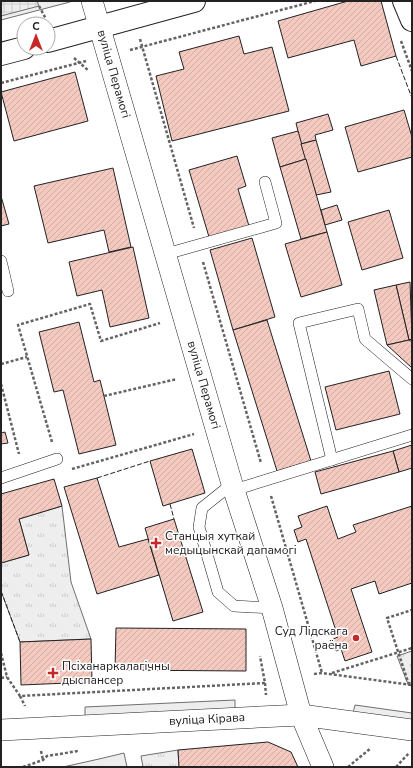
<svg xmlns="http://www.w3.org/2000/svg" width="413" height="768" viewBox="0 0 413 768" font-family="'Nunito Sans',sans-serif">
<style>
.grass{fill:url(#grass-tufts);stroke:#6f6f6f}
.green{fill:#eee;stroke:#6f6f6f}
.parking{fill:#ededed;stroke:#6f6f6f}
.plaza{fill:url(#plaza-grid);stroke:#6f6f6f}
.building{fill:url(#building-hatch);stroke:#222}
.lines{fill:none;stroke-linecap:round;stroke-linejoin:round}
.service-casing{stroke:#222;stroke-width:12}
.minor-casing{stroke:#222;stroke-width:22}
.secondary-casing{stroke:#222;stroke-width:24}
.path{stroke:#646464;stroke-width:2.5;stroke-dasharray:3 2;stroke-linecap:butt}
.service{stroke:#fff;stroke-width:11}
.minor{stroke:#fff;stroke-width:21}
.secondary{stroke:#fff;stroke-width:22}
.fence{stroke:#222;stroke-width:1;stroke-dasharray:5 2;stroke-linecap:butt}
.poi-dot{fill:#c62828;stroke:#fff;stroke-width:1.5}
.labels{text-anchor:middle;dominant-baseline:central;stroke-width:3;stroke-linejoin:round;paint-order:stroke}
.street-label{font-size:12px;fill:#222;stroke:#fff}
.poi-label{font-size:12px;fill:#222;stroke:#fff;text-anchor:start}
</style>
<defs>
<pattern id="grass-tufts" width="24" height="20" patternUnits="userSpaceOnUse"><rect width="24" height="20" fill="#eee"/><path d="M3 7l-1-3M5 7V3M7 7l1-3M15 17l-1-3M17 17v-4M19 17l1-3" fill="none" stroke="#ccc"/></pattern>
<pattern id="plaza-grid" width="8" height="8" patternUnits="userSpaceOnUse"><rect width="8" height="8" fill="#ededed"/><path d="M0 4h8M4 0v8" fill="none" stroke="#cbcbcb"/></pattern>
<pattern id="building-hatch" width="6" height="6" patternUnits="userSpaceOnUse"><rect width="6" height="6" fill="#f3c9c0"/><path d="M-1 1l2-2M0 6l6-6M5 7l2-2" fill="none" stroke="#d0aca5"/></pattern>
</defs>
<rect width="100%" height="100%" fill="#fff"/>
<g class="grass">
<path d="M62,506l9,76 20,57 -71,3 -19,-51v-28l28,-8 -10,-36z"/>
<path d="M412,651v32l-5,-1 -10,-26z"/>
<path d="M178,750l1,17h-36l-2,-11z"/>
</g>
<path class="green" d="M1,1h68l1,1 -69,18z"/>
<g class="parking">
<path d="M235,700v18l-150,8v-19z"/>
<path d="M355,705l57,8v17l-61,-9z"/>
<path d="M124,753l3,14h-64l36,-8z"/>
</g>
<path class="plaza" d="M1,1h36l2,5 -38,10z"/>
<g class="building">
<path d="M348,1h33l15,55 -35,10 -7,-26 -66,18 -10,-37z"/>
<path d="M239,36l5,18 28,-7 17,64 -117,30 -16,-65 28,-7 -5,-17z"/>
<path d="M75,72l13,49 -74,20 -13,-49z"/>
<path d="M404,110l8,27v20l-54,15 -13,-45z"/>
<path d="M328,114l5,16 -18,5 1,5 -15,4 -5,-21z"/>
<path d="M298,131l8,28 -26,8 -8,-29z"/>
<path d="M316,140l15,52 -15,3 -15,-51z"/>
<path d="M237,156l9,30 -8,3 11,37 -40,11 -20,-67z"/>
<path d="M306,159l21,73 -26,7 -21,-72z"/>
<path d="M113,168l18,79 -22,5 -5,-22 -56,13 -14,-57z"/>
<path d="M1,196l8,28 -8,2z"/>
<path d="M337,205l5,15 -17,5 -4,-15z"/>
<path d="M389,210l14,48 -41,12 -14,-48z"/>
<path d="M327,232l15,53 -41,12 -16,-53z"/>
<path d="M252,238l23,79 -42,13 -23,-80z"/>
<path d="M133,247l16,71 -39,9 -8,-37 -25,6 -8,-34z"/>
<path d="M410,282l2,57 -3,1 -13,-55z"/>
<path d="M396,285l13,55 -22,5 -13,-55z"/>
<path d="M267,320l44,141 -34,10 -44,-141z"/>
<path d="M79,322l15,60 6,-2 16,65 -37,9 -16,-64 -9,2 -15,-60z"/>
<path d="M409,340l3,2v26l-25,-23z"/>
<path d="M389,371l11,43 -64,16 -11,-43z"/>
<path d="M5,432l3,11 -7,1v-11z"/>
<path d="M412,445v23l-13,4 -6,-21z"/>
<path d="M192,449l13,44 -42,13 -13,-45z"/>
<path d="M393,451l6,21 -78,22 -6,-22z"/>
<path d="M97,478l22,69 29,-8 11,36 -62,19 -33,-107z"/>
<path d="M54,479l8,27 -43,13 10,36 -28,8v-69z"/>
<path d="M327,506l11,33 18,-7 -3,-7 59,-19v77l-33,11 -4,-13 -24,8 21,63 -27,9 -4,-12 -5,2 -3,-12 5,-2 -32,-98 -8,3 -4,-12 8,-3 -4,-11z"/>
<path d="M174,519l29,93 -30,9 -28,-93z"/>
<path d="M116,628l130,1v42l-131,-1z"/>
<path d="M91,639l1,43 -71,3 -1,-43z"/>
<path d="M268,742l23,10 7,15h-119l-1,-17z"/>
</g>
<g class="lines">
<defs>
<g id="service">
<path d="M166,254l110,-31 -11,-41"/>
<path d="M1,261l7,30"/>
<path d="M332,460l-33,-137 59,-14 7,30 47,40"/>
<path d="M1,478l56,-19"/>
<path d="M232,484l-30,24 -3,19 19,65 16,14 38,2"/>
<path d="M234,490l178,-55"/>
</g>
<g id="minor">
<path d="M92,1l140,483 40,124 29,107 22,52"/>
<path d="M1,730l300,-15 111,15"/>
</g>
<g id="secondary">
<path d="M404,1l8,19"/>
<path d="M48,41l146,-40"/>
<path d="M1,54l23,-6"/>
</g>
</defs>
<use href="#service" class="service-casing"/>
<use href="#minor" class="minor-casing"/>
<use href="#secondary" class="secondary-casing"/>
<g class="path">
<path d="M39,6l7,13"/>
<path d="M140,39l54,189"/>
<path d="M401,41l11,30"/>
<path d="M130,50l185,-49"/>
<path d="M74,58l15,13"/>
<path d="M1,83l85,-22"/>
<path d="M203,262l58,201"/>
<path d="M1,364l26,-7"/>
<path d="M1,384l18,70"/>
<path d="M104,396l73,-17"/>
<path d="M52,442l-34,-117 72,-21 11,37 59,-18"/>
<path d="M72,469l122,-35"/>
<path d="M271,496l51,177"/>
<path d="M1,653l6,24 13,19 245,-13 -5,-27"/>
<path d="M332,673l80,-25"/>
<path d="M314,674l8,-1 90,12"/>
<path d="M1,678l6,-1"/>
<path d="M265,683l1,12"/>
<path d="M409,685l-22,-67 25,-8"/>
<path d="M20,696l5,10"/>
<path d="M41,751l2,9"/>
<path d="M23,767l20,-7 4,-4 31,-5"/>
<path d="M348,767l23,-19"/>
<path d="M396,767l13,-14"/>
</g>
<use href="#service" class="service"/>
<use href="#minor" class="minor"/>
<use href="#secondary" class="secondary"/>
<g class="fence">
<path d="M396,56l16,42"/>
<path d="M97,478l53,-17"/>
<path d="M170,504l4,15"/>
<path d="M1,591l19,51"/>
</g>
</g>
<g class="poi-dot">
<path d="M154 537h4v4h4v4h-4v4h-4v-4h-4v-4h4z"/>
<circle cx="356" cy="638" r="4"/>
<path d="M51 667h4v4h4v4h-4v4h-4v-4h-4v-4h4z"/>
</g>
<g class="labels">
<g class="street-label">
<text transform="translate(114 74) rotate(74)">вуліца Перамогі</text>
<text transform="translate(204 385) rotate(74)">вуліца Перамогі</text>
<text transform="translate(207 719) rotate(-3)">вуліца Кірава</text>
</g>
<g class="poi-label">
<text x="165" y="536">Станцыя хуткай<tspan x="165" dy="14">медыцынскай дапамогі</tspan></text>
<text x="348" y="631" text-anchor="end">Суд Лідскага<tspan x="348" dy="14">раёна</tspan></text>
<text x="62" y="666">Псіханаркалагічны<tspan x="62" dy="14">дыспансер</tspan></text>
</g>
</g>
<rect width="413" height="768" fill="none" stroke="#222222" stroke-width="4"/>
<g transform="translate(36 36)"><circle r="19" fill="#ffffff" stroke="#a7a7a7"/>
<path d="M0-3L7 15L0 10L-7 15Z" fill="#c62828"/>
<text y="-6" font-size="11" font-weight="bold" text-anchor="middle" fill="#222222">С</text>
</g>
</svg>
